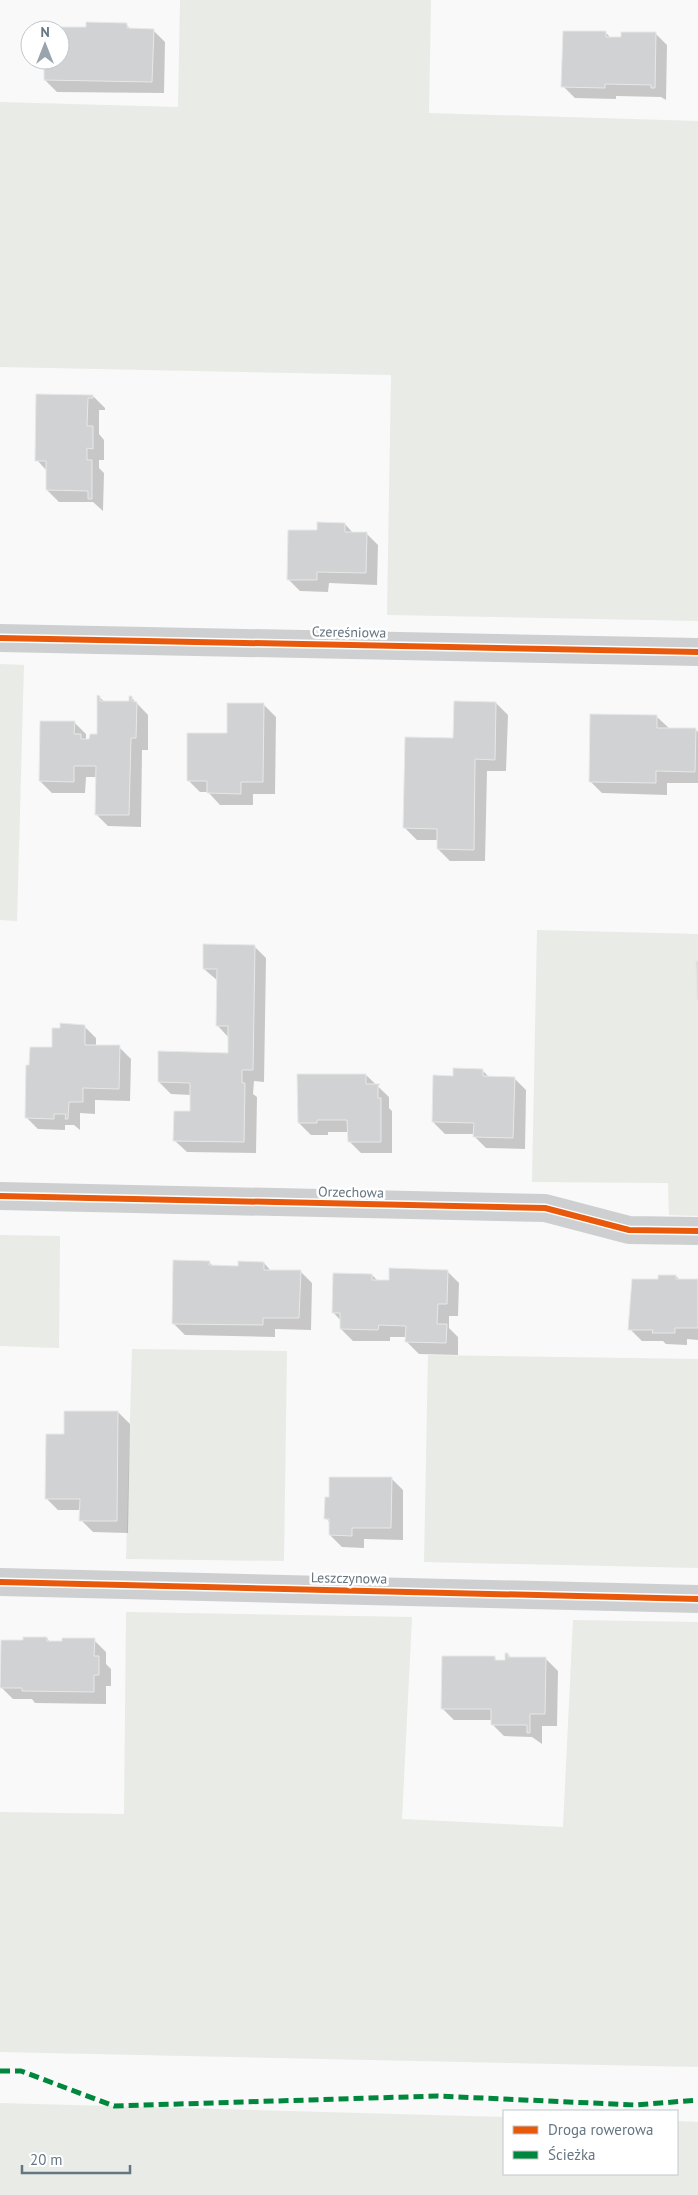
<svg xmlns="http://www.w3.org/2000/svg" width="698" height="2195" viewBox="0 0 698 2195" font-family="'PT Sans',sans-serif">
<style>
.green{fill:#e8ebe6}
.shadow{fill:#0003}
.building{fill:#d0d2d3;stroke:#e8e8e8}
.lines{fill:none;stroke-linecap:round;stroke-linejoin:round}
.minor{stroke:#cecfd0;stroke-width:28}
.quiet{stroke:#00873e;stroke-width:5;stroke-dasharray:10 5;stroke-linecap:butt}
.cycleway-casing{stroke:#fff;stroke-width:9}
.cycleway{stroke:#e8590c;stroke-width:6}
.labels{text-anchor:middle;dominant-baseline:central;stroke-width:5;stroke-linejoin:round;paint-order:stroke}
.street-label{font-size:14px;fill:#657683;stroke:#fff}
</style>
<rect width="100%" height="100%" fill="#f9f9f9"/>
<g class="green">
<path d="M180,0h251l-2,113 269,8v500l-311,-6 4,-240 -391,-8v-265l178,5z"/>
<path d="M0,664l24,1 -7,256 -17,-1z"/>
<path d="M537,930l161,4v282l-29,-1 -1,-32 -136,-1z"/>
<path d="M0,1235l60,1 -1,112 -59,-2z"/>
<path d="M132,1349l155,2 -3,210 -158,-2z"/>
<path d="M428,1355l270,4v209l-274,-6z"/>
<path d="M126,1612l286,5 -10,202 161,8 10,-207 125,2v445l-698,-15v-240l124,2z"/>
<path d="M0,2103l504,14v57h173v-53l21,1v73h-698z"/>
</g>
<g class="shadow">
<path d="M126,24l5,6h22l12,12 -1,51 -107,-1 -12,-12 1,-20h14v-30h-13z"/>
<path d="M605,32l7,7 43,-6 12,12 -1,55 -5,-3 -45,-1v3l-41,-1 -12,-12z"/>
<path d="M38,395l55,1 12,12v2h-6v24l5,6v20h-5v8l5,5 -1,38 -10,-9h-34l-12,-12v-19l-10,-11z"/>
<path d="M345,524l8,9h13l12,12 -1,40 -48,-2 -1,9 -28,-1 -12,-12 30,-47z"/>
<path d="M99,697l6,5h25l1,-5 17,18v35h-6l-1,77 -33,-1 -12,-12 1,-37h-11l-1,16h-33l-12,-12 34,-59 12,12v6l12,-4z"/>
<path d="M496,703l12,12 -2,56h-19l-2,90h-35l-12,-12v-9h-21l-12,-12 49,-89z"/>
<path d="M264,705l12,12 -1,77h-22v11h-33l-12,-13h-8l-12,-12 40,-46z"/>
<path d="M657,717l13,12 26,1 2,2v51h-31v12l-65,-2 -12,-12z"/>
<path d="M254,946l12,12 -2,124 -10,-1 -1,13 4,3 -1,56 -69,-1 -13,-12 17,-27v-18l-20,-1 -12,-12 70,-28v-16l-11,-12v-45l-14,-12z"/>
<path d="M84,1026l12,12v8l23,1 12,12 -1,42 -35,-1v14l-15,-1v17l-6,-5h-9v5l-27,-1 -12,-12 4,-51z"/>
<path d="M482,1070l8,8h24l12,12 -1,59 -39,-1 -12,-12v-2h-29l-12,-12 21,-45z"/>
<path d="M366,1075l23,22v11l3,3v42h-31l-12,-12v-9h-21v3h-17l-12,-12z"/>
<path d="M209,1262l5,5h25l25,-4 7,8h29l12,12 -1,47 -36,-1v8l-90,-2 -12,-12z"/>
<path d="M447,1271l12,12 -1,33h-9v12l9,9v18l-39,-1 -12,-12v-5h-17v4h-37l-12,-12v-8l-8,-9 39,-37 6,6 12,1z"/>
<path d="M676,1276l4,4h18v60l-11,-1v6l-21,-1 -3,-3h-21l-12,-12 29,-49z"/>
<path d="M118,1412l12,12 -2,109 -35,-1 -12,-12v-10h-23l-12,-12 19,-63z"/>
<path d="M391,1478l12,12v50l-39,-1v9l-22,-1 -12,-12v-12l-4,-5z"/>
<path d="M47,1638l3,4 44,-2 12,12v12l5,5v17h-5v18l-71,-1 -3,-4h-19l-12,-12 23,-46z"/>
<path d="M508,1654l3,4 35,1 12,12 -1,55h-15v18l-10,-7 -28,-1 -12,-12v-4h-38l-12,-12 52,-51 4,5h8z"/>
</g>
<g class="building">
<path d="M86,22l41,1v5l27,1 -2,53 -108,-2v-20h16v-30h-15v-3h41z"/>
<path d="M563,31h43v6h15v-5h35l-1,56h-4v-3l-46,-1v4l-44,-1z"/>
<path d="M36,394l57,1v3h-5l-1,28h6v23l-6,-1v12h5v39h-4v-8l-42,-1v-29h-11z"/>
<path d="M317,522l28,1v9h22l-1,41 -49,-1v8h-30l1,-50h29z"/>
<path d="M97,695l3,1v5h29v-5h3v5l5,1 -1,36h-5l-2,77h-34l1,-49h-22v16l-35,-1 1,-60h35l-1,13h7v5h8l1,-5h7z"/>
<path d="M454,701l42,1 -1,58 -20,-1 -1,91 -37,-1v-20l-34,-1 2,-91 48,1z"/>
<path d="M227,703h37l-1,79h-22v12l-34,-1v-12h-20v-48h40z"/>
<path d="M590,714l67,1v13h39l-1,44 -39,-1v12l-67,-1z"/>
<path d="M203,944l52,1 -2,125h-11v13h3l-1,59 -71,-1 1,-30h16v-28l-32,-1v-31l70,2v-27h-12l1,-57h-14z"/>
<path d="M696,961h2v39h-1z"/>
<path d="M60,1023l25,2v20h35l-1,44 -36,-1v14h-14l-1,17h-3l1,-5h-12v5l-29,-1 1,-53h3l1,-18h22v-19h8z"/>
<path d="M453,1068l30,1v7l32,1 -2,61 -40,-1 1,-14 -42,-1 1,-47 20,1z"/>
<path d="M297,1074h69v10h14l-2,2v12h3v44h-33l-1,-22h-30v3h-19z"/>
<path d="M173,1260l37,1 -1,4 29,1v-5l26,1v8h37l-2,48h-36v7l-91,-1z"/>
<path d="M389,1268l59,2 -1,34h-9l-1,20h10l-1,19 -41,-1 1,-16 -27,-1 -1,5 -38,-1v-16h-8l1,-40 39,1v6h17z"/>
<path d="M658,1275h18v4h22v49h-23v5h-23l1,-3h-25l4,-51h26z"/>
<path d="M64,1411h54l-1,110h-38l1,-22h-35l1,-65h18z"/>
<path d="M329,1477h63l-1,51h-39v8l-23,-1v-16h-5l1,-22h4z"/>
<path d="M23,1637h24v4h15v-3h33l-1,18h5v19h-5v17l-72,-1v-3h-22l1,-48h22z"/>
<path d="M505,1653h3v4h38l-1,57h-15v19h-3v-8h-36v-16h-50l1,-53h53v4h10z"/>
</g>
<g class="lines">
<g class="minor">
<path d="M0,638l698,14"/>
<path d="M0,1196l545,12 84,22 69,1"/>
<path d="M0,1582l698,17"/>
</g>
<path class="quiet" d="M0,2071h21l93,35 323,-10 199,9 62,-5"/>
<defs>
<g id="cycleway">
<path d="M0,638l698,14"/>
<path d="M0,1196l545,12 84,22 69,1"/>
<path d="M0,1582l698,17"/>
</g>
</defs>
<use href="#cycleway" class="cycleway-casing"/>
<use href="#cycleway" class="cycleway"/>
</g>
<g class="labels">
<g class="street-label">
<text transform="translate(349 632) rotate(1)">Czereśniowa</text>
<text transform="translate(351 1192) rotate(1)">Orzechowa</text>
<text transform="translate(349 1578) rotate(1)">Leszczynowa</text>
</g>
</g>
<rect x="503" y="2110" width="175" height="65" fill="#ffffff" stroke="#c1c8cd"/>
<rect x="513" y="2126" width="25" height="8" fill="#e8590c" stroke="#c1c8cd"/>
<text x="548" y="2135" font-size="15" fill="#657683">Droga rowerowa</text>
<rect x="513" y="2151" width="25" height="8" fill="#00873e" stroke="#c1c8cd"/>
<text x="548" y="2160" font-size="15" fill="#657683">Ścieżka</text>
<g transform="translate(45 45)"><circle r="24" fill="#ffffff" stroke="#c1c8cd"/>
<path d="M0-4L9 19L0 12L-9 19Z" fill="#99a4ac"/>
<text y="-8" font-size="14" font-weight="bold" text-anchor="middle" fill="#657683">N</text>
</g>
<path d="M22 2165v8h108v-8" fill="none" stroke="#657683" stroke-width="2.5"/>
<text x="30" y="2165" font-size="15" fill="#657683" stroke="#ffffff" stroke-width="4" paint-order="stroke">20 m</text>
</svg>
